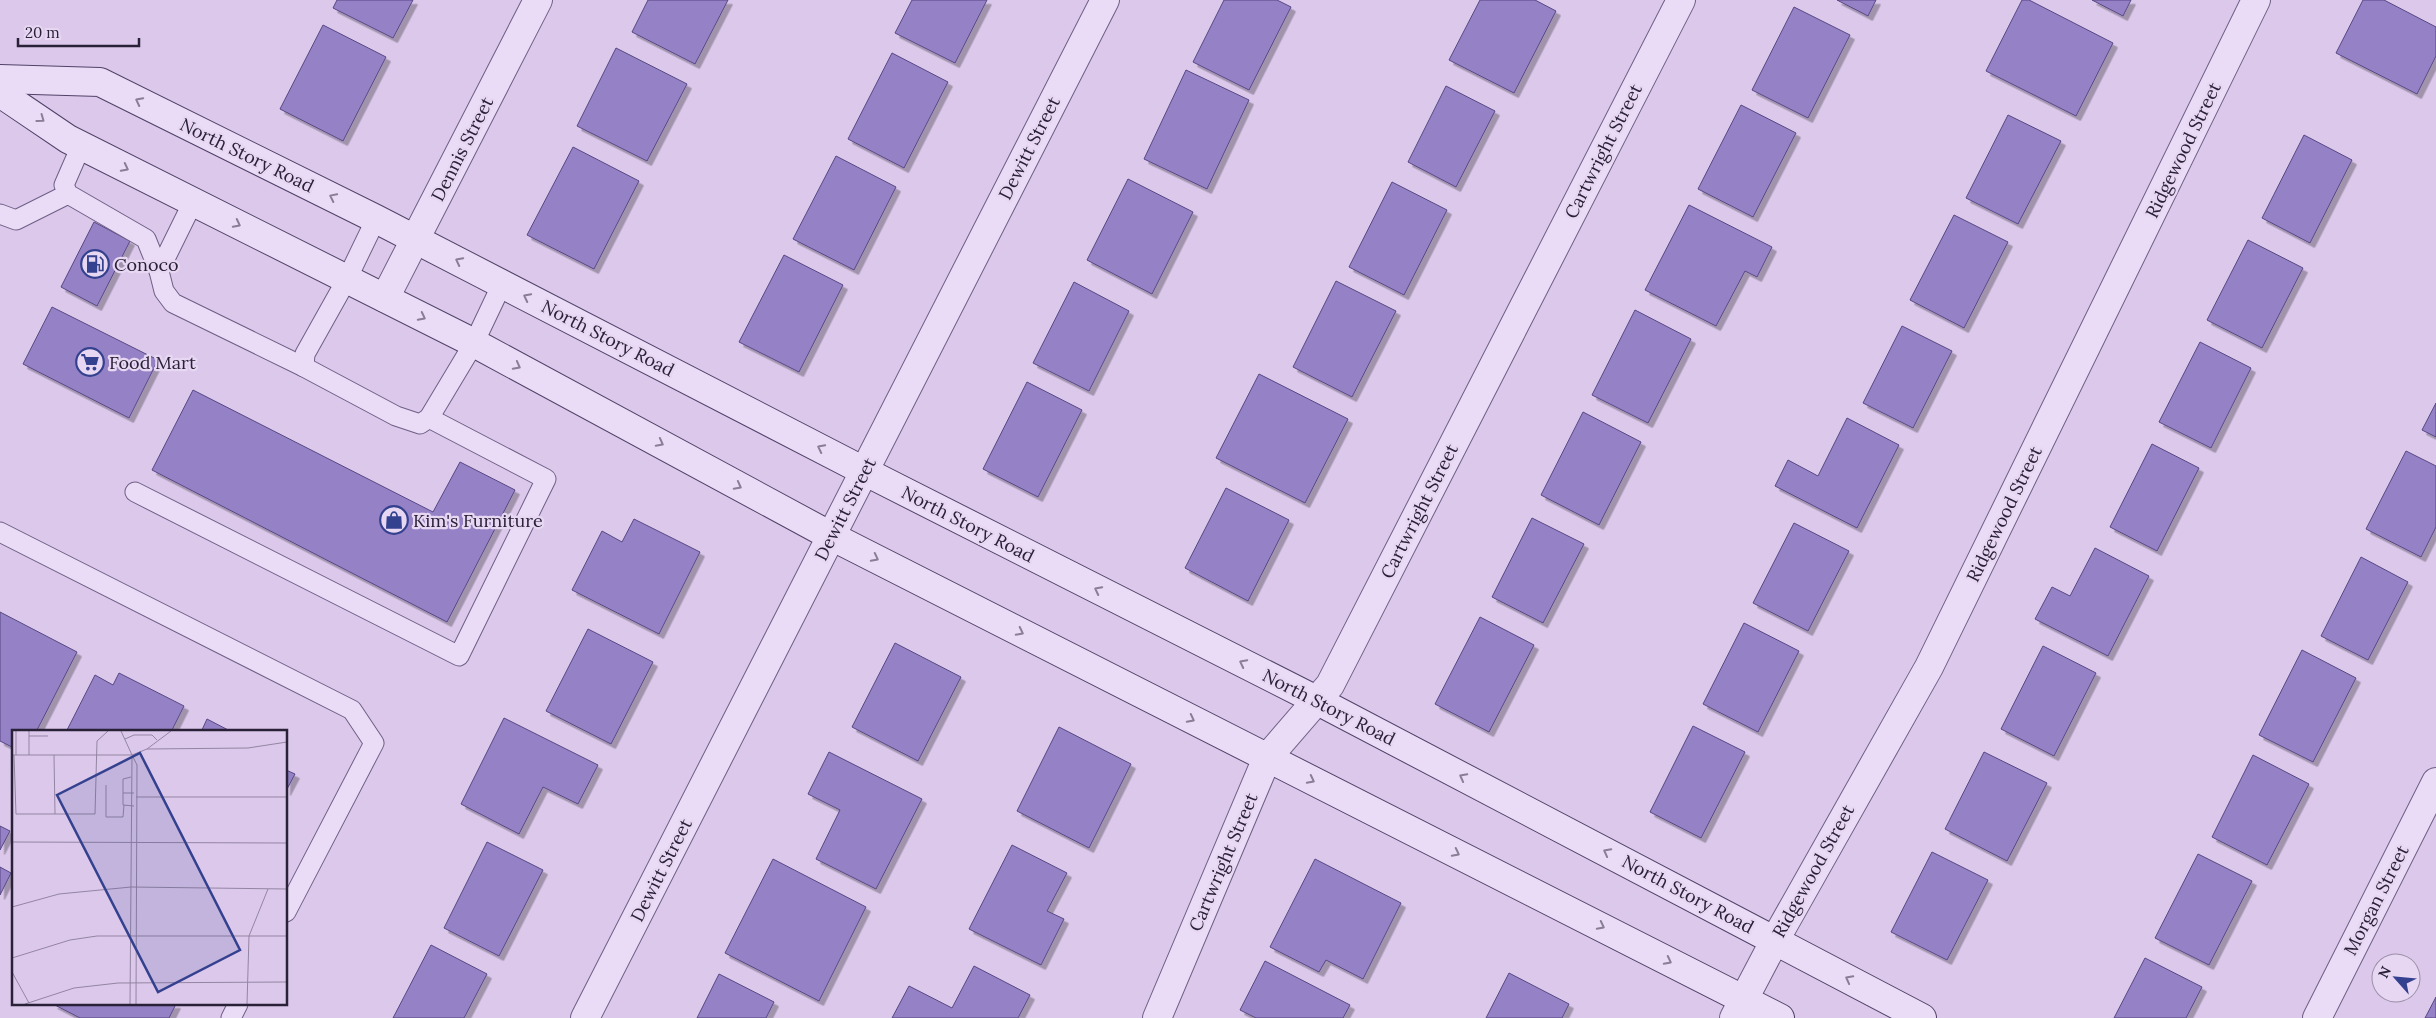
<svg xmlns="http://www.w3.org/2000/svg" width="2436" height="1018" viewBox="0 0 2436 1018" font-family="Lora,serif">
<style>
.building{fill:#9582c6;stroke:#564783;filter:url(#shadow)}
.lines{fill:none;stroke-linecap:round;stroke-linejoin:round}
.lane-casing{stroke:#6e5f85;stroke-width:21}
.street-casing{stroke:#6e5f85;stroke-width:30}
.secondary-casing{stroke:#504267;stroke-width:30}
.lane{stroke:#eadbf6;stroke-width:19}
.street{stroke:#eadbf6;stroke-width:28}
.secondary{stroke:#eadbf6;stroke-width:28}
.oneway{stroke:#8a7e96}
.labels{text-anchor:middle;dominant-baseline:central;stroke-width:4.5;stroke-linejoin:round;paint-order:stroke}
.street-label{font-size:18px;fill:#292137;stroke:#e7d7f3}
.poi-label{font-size:18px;fill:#292137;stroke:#e7d7f3;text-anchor:start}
.inset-road{fill:none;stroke:#9485a3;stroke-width:1}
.view{fill:#34418f;fill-opacity:0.15;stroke:#34418f;stroke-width:2.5}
.inset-edge{fill:none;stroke:#292137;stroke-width:2.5}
</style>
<defs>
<filter id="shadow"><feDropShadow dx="4.5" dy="4.5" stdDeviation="0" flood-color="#0004"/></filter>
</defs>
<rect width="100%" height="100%" fill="#dcc8eb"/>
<g class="building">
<path d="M337,0h76l-20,38 -60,-30z"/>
<path d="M648,0h80l-33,64 -63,-32z"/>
<path d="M912,0h75l-32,63 -60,-30z"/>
<path d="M1224,0h53l14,7 -42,83 -56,-28z"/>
<path d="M1480,0h55l21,11 -42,82 -65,-33z"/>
<path d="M1837,0h39l-8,16z"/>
<path d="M2022,0h7l84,43 -37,73 -90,-45z"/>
<path d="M2092,0h39l-8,16z"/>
<path d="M2363,0h21l52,27v29l-19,38 -81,-41z"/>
<path d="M1794,7l56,28 -42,83 -56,-28z"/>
<path d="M323,25l63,32 -43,84 -63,-32z"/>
<path d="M616,48l71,36 -40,77 -70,-35z"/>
<path d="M892,53l56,29 -44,86 -56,-29z"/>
<path d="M1186,70l63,30 -42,89 -63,-30z"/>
<path d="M1446,86l49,25 -39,76 -48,-25z"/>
<path d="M1741,105l55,28 -43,84 -55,-28z"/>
<path d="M2008,115l53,26 -43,83 -52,-26z"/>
<path d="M2304,135l48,25 -42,83 -48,-25z"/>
<path d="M573,147l66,34 -45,88 -67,-34z"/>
<path d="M836,156l60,31 -42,83 -61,-31z"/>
<path d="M1128,179l65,33 -41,82 -65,-34z"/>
<path d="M1392,182l55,28 -43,85 -55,-28z"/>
<path d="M1689,205l83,42 -15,30 -12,-6 -29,55 -71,-36z"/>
<path d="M1954,215l54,27 -44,86 -54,-28z"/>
<path d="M94,222l36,19 -33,65 -36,-19z"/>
<path d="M2248,240l55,28 -41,80 -55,-28z"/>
<path d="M784,255l59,30 -44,87 -60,-30z"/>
<path d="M1336,281l60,30 -44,86 -59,-30z"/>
<path d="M1074,282l55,29 -40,80 -56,-28z"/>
<path d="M52,307l106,53 -29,58 -106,-54z"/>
<path d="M1635,310l56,29 -43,84 -56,-28z"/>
<path d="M1902,326l50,25 -39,77 -50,-25z"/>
<path d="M2200,342l51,26 -40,80 -52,-26z"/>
<path d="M1259,374l89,45 -43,84 -89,-45z"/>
<path d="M1027,382l55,28 -44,87 -55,-28z"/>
<path d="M193,390l240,122 27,-50 55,28 -68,132 -295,-152z"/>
<path d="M2436,403v34l-14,-7z"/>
<path d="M1583,412l58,30 -42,83 -58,-30z"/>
<path d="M1847,418l52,27 -42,83 -82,-42 13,-26 30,16z"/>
<path d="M2152,444l47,24 -42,83 -47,-24z"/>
<path d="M2406,451l30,15v61l-15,30 -55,-28z"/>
<path d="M1226,488l63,32 -41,81 -63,-33z"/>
<path d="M1532,518l52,26 -41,79 -51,-26z"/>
<path d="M634,519l66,33 -41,82 -87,-44 30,-59 20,11z"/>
<path d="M1794,523l55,28 -41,80 -55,-28z"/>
<path d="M2095,548l54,28 -41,80 -73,-37 17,-32 18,9z"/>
<path d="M2361,557l47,25 -40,78 -47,-24z"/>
<path d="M0,612l77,40 -41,80h-22v16l-14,-7z"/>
<path d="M1480,617l54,28 -45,87 -54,-28z"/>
<path d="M1744,623l55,28 -41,81 -55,-28z"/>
<path d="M588,629l65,33 -42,82 -65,-33z"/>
<path d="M895,643l66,34 -43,84 -66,-34z"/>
<path d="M2043,646l53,27 -42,83 -53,-27z"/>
<path d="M2302,650l54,28 -43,84 -54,-27z"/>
<path d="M119,673l65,33 -13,26h-105l29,-57 18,10z"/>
<path d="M504,718l94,47 -20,39 -35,-17 -24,47 -58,-30z"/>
<path d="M207,719l25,13h-31z"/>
<path d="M1693,726l52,26 -44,86 -51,-26z"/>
<path d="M1059,727l72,37 -42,84 -72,-37z"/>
<path d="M829,752l93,47 -46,90 -60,-30 24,-49 -32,-16z"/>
<path d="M1984,752l63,31 -40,78 -62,-32z"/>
<path d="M2253,755l56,29 -42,81 -55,-28z"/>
<path d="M286,770l9,4 -9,17z"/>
<path d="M0,826l10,5 -10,19z"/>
<path d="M487,842l56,28 -44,86 -55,-28z"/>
<path d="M1012,845l55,28 -20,38 17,8 -23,46 -72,-36z"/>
<path d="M1932,852l56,28 -41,80 -56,-28z"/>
<path d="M2198,854l54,27 -43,84 -54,-27z"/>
<path d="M773,859l93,48 -47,94 -94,-48z"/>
<path d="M1315,859l86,44 -38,76 -37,-19 -7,12 -49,-25z"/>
<path d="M0,867l11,6 -11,22z"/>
<path d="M431,945l56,29 -23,44h-71z"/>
<path d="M2145,958l57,29 -16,31h-72z"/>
<path d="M1265,961l85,44 -7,13h-87l-16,-8z"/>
<path d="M974,966l56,29 -12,23h-126l17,-32 43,22z"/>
<path d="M1509,973l60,31 -7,14h-76z"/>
<path d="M719,974l55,28 -8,16h-69z"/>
<path d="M2436,997v21h-11z"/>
<path d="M53,1004h123l-7,14h-89z"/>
</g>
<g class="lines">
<defs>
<g id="lane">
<path d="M81,146l-17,39 4,9 78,45 13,32"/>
<path d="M193,202l-34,69 5,20 9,12 131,64"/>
<path d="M0,214l16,6 52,-26"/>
<path d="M376,219l-29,60 -42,75 -1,13 92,49 24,8 9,-6 45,-75 28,-59"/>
<path d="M135,492l324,164 87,-177 -117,-61"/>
<path d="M0,532l352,178 22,33 -88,169"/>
<path d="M231,1018l7,-14"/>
</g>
<g id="street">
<path d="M385,298l153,-298"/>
<path d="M585,1018l520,-1018"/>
<path d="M1157,1018l110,-260 63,-73 351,-685"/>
<path d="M1734,1018l41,-78 154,-273 327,-667"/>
<path d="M2317,1018l119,-236"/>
</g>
<g id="secondary">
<path d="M0,79l100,3 276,137 488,252 454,230 604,317"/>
<path d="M0,93l68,46 406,204 357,193 949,482"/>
</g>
</defs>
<use href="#lane" class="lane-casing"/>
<use href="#street" class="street-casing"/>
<use href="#secondary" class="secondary-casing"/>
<use href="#lane" class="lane"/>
<use href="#street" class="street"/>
<use href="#secondary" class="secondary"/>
</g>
<defs><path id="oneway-chevron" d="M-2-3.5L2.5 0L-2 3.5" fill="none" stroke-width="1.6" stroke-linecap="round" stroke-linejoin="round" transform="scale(1.25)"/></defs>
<g class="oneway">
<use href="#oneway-chevron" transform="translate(139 101) rotate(-153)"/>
<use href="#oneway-chevron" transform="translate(41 119) rotate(36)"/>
<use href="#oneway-chevron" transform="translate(125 168) rotate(27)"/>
<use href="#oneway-chevron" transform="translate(333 197) rotate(-154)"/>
<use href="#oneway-chevron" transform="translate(237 224) rotate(27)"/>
<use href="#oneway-chevron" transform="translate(459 261) rotate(-153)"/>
<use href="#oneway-chevron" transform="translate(527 297) rotate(-153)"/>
<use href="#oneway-chevron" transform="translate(422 317) rotate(27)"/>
<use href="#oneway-chevron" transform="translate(517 366) rotate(28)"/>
<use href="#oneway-chevron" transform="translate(660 443) rotate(28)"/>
<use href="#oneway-chevron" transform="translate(821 448) rotate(-153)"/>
<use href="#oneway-chevron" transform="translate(738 486) rotate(28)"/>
<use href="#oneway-chevron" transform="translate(875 558) rotate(27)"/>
<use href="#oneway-chevron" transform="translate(1098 590) rotate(-153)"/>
<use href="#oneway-chevron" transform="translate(1020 632) rotate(27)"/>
<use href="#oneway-chevron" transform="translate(1243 663) rotate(-153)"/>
<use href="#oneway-chevron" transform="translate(1191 719) rotate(27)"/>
<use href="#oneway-chevron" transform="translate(1463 777) rotate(-152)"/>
<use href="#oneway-chevron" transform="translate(1311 780) rotate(27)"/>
<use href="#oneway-chevron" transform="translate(1607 852) rotate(-152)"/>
<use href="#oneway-chevron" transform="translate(1456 853) rotate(27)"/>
<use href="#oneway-chevron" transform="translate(1601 926) rotate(27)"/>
<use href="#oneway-chevron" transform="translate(1668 961) rotate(27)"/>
<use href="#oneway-chevron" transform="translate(1849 979) rotate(-152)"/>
</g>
<defs>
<symbol id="fuel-ring" viewBox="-11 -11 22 22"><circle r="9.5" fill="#e7d7f3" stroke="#34418f" stroke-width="1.5"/><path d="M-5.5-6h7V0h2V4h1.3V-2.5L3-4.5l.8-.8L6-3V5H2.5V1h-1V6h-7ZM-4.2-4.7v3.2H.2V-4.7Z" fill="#34418f"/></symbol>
<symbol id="supermarket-ring" viewBox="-11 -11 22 22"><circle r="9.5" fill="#e7d7f3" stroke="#34418f" stroke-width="1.5"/><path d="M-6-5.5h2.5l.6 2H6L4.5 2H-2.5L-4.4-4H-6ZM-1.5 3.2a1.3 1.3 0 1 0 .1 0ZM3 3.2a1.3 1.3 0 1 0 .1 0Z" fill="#34418f"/></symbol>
<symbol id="shop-ring" viewBox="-11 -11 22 22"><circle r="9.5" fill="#e7d7f3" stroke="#34418f" stroke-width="1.5"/><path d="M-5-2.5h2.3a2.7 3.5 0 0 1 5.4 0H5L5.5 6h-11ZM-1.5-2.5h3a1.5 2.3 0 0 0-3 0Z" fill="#34418f"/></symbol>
</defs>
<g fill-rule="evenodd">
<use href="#fuel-ring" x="79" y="248" width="32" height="32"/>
<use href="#supermarket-ring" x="74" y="346" width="32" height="32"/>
<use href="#shop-ring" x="378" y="504" width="32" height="32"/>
</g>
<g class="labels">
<g class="street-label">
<text transform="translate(1029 148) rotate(-63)">Dewitt Street</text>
<text transform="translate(462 149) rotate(-63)">Dennis Street</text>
<text transform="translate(2183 150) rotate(-64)">Ridgewood Street</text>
<text transform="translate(1603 151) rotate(-63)">Cartwright Street</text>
<text transform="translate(247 155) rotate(26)">North Story Road</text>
<text transform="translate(608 338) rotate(27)">North Story Road</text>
<text transform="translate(845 509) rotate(-63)">Dewitt Street</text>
<text transform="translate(1419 511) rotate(-63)">Cartwright Street</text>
<text transform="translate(2004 514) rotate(-64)">Ridgewood Street</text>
<text transform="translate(968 524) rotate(27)">North Story Road</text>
<text transform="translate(1329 707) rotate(27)">North Story Road</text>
<text transform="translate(1223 862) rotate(-67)">Cartwright Street</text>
<text transform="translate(661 870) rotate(-63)">Dewitt Street</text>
<text transform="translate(1813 871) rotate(-61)">Ridgewood Street</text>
<text transform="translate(1688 894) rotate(28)">North Story Road</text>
<text transform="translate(2376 900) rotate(-63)">Morgan Street</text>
</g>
<g class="poi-label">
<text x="114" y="264">Conoco</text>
<text x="109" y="362">Food Mart</text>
<text x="413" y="520">Kim's Furniture</text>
</g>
</g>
<g transform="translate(12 730)">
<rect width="275" height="275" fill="#dcc8eb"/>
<path class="inset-road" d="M4,1v24M17,1v24M17,6h19M113,9l9,-4h18l5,5M135,19l101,-1 39,-6M0,25h120l-11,-24M2,25l2,59h79l2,-73 11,-10M42,25l1,59M120,25l5,10 -1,239M120,25l15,-6 24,-18M94,55v32h17l1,-12M111,63v-14l8,-2M124,67h151M122,76l-11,-1v-12h11M0,112l275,1M0,177l47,-13 72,-7 156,2M0,228l58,-18 27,-4h190M0,242l17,31M13,274l49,-16 44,-5 169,-1M118,274l2,-247M235,274l2,-68 19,-47"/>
<path class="view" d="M128,23l100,197 -82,42 -101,-197z"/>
<rect width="275" height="275" class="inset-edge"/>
</g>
<g transform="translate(2396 978) rotate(297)"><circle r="24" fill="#e7d7f3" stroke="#9b8ea8"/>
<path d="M0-4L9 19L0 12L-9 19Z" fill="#34418f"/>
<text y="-8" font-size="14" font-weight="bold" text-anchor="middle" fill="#292137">N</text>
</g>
<path d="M18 38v8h121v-8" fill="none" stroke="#292137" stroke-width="2.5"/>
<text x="25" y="38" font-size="15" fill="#292137" stroke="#e7d7f3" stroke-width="4" paint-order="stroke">20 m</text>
</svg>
